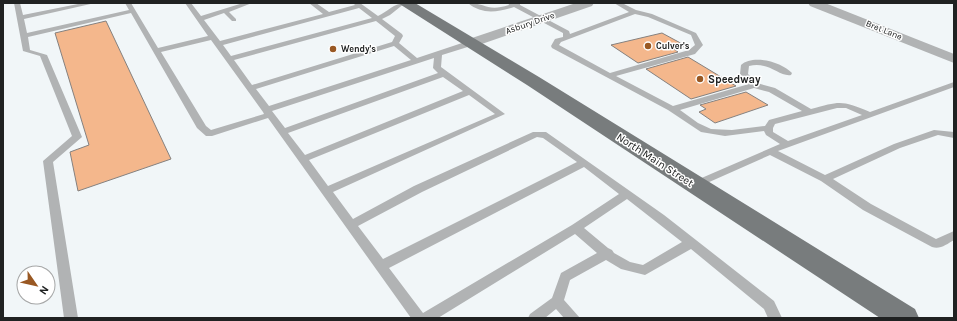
<svg xmlns="http://www.w3.org/2000/svg" width="957" height="321" viewBox="0 0 957 321" font-family="Karla,sans-serif">
<style>
.building{fill:#f4b78c;stroke:#85817f}
.lines{fill:none;stroke-linecap:round;stroke-linejoin:round}
.lane{fill:#b1b3b4;fill-rule:evenodd}
.street{fill:#b1b3b4;fill-rule:evenodd}
.primary{fill:#787c7d;fill-rule:evenodd}
.poi-dot{fill:#995823;stroke:#fff;stroke-width:1.5}
.labels{text-anchor:middle;dominant-baseline:central;stroke-width:3;stroke-linejoin:round;paint-order:stroke}
.far-street-label{font-size:9px;fill:#202222;stroke:#fff}
.far-poi-label{font-size:9px;font-weight:bold;fill:#202222;stroke:#fff;text-anchor:start}
.poi-label{font-size:11px;font-weight:bold;fill:#202222;stroke:#fff;text-anchor:start}
.street-label{font-size:11px;fill:#202222;stroke:#fff}
</style>
<rect width="100%" height="100%" fill="#f1f6f8"/>
<g class="building">
<path d="M106,21l65,138 -93,32 -8,-39 19,-7 -34,-112z"/>
<path d="M662,33l24,13 -12,3 4,3 -40,11 -27,-18z"/>
<path d="M688,57l48,29 -45,13 -45,-30z"/>
<path d="M746,92l22,13 -53,18 -16,-11 7,-3 -6,-4z"/>
</g>
<g class="lines">
<g class="lane">
<path d="M14,3h6l3,12 60,-12h12l-71,16 3,14 102,-23 -4,-7h6l27,45 50,-12 -23,-33h6l10,13 42,-13h9l-23,9 7,7v2h-4l-8,-8 -20,7 16,21 103,-27 -14,-11h7l13,9 26,-7 -2,-2h7l18,13c9,-4 16,-13 27,-13l-15,12 -8,4 20,15 1,2 -4,7 18,15 51,-17h6v4l-32,10 -1,12 64,47 -172,78 20,27 61,-33 119,-54h13l118,83 110,86 8,17h-14l-4,-9 -73,-60 -46,26 -24,-6 -15,-9 -36,20 -6,20 16,18h-16l-8,-9 -11,9h-17l2,-4 22,-16 9,-25 36,-20 -22,-19 -137,84h-27l-143,-200 -56,18h-6l-9,-8 -66,-115 -103,24 2,13 17,5 35,82 -29,25 25,156h-14l-21,-157 29,-25 -32,-80 -17,-5zM359,8l13,10 -141,38 -8,-11zM376,21l19,15 -3,6 -140,43 -18,-25zM211,40l52,72 1,2 -53,16 -5,-4 -45,-74zM394,46l17,14 -142,46 -13,-17zM434,58l-1,10 5,5 -153,55 -13,-17zM443,77l20,14 -158,64 -17,-22zM469,95l26,19 -167,72 -19,-26zM537,137l6,1 34,24 -194,97 -25,-33 64,-34zM584,167l35,27 -47,31 -149,88 -34,-45zM627,199l55,43 -39,23 -13,-3 -16,-9 -2,-3 -4,-2 -24,-20z"/>
<path d="M468,3c18,0 19,9 41,2l-1,-2h12v2l49,26 1,3 59,-22 -15,-9h8l14,7 16,4 44,19 7,12 -8,9 -79,22 57,30 76,-22 -9,-10 1,-9c12,-11 41,-3 51,8l-1,2c-12,2 -22,-14 -42,-9l-1,8 9,9 18,5 36,21c29,-8 31,-9 59,3l84,-30v5l-176,64 47,24 69,-31 40,-14 20,2v6l-16,-3 -38,13 -67,31 38,25 65,35 18,-8v9c-7,4 -14,10 -22,7l-69,-37 -42,-29 -51,-26 -72,32h-8l-1,-2 1,-2 90,-39 -14,-9 -2,-4 -39,5 -24,-4 -33,-22 -116,-62 -1,-2 4,-7 8,-2v-4l-49,-26c-16,5 -32,8 -46,-4zM635,14l13,3 43,18 4,10 -6,5 -79,23 -51,-28 2,-3zM754,88l15,4 33,19 -33,9 -4,6 -33,4 -21,-1 -13,-6 -18,-13zM837,108h9l16,7 -74,26 -15,-9v-4l2,-4z"/>
</g>
<g class="street">
<path d="M576,3h18l-2,3 -116,40h-10l-2,-3 2,-3z"/>
<path d="M808,3h17l129,51v9l-144,-57z"/>
</g>
<path class="primary" d="M398,3h17l124,74 376,232 4,9h-39l-353,-233z"/>
</g>
<g class="poi-dot">
<circle cx="648" cy="46" r="4"/>
<circle cx="333" cy="49" r="4"/>
<circle cx="700" cy="79" r="4"/>
</g>
<g class="labels">
<g class="far-street-label">
<text transform="translate(530 23) rotate(-19)">Asbury Drive</text>
<text transform="translate(884 30) rotate(22)">Bret Lane</text>
</g>
<g class="far-poi-label">
<text x="656" y="46">Culver's</text>
<text x="341" y="49">Wendy's</text>
</g>
<g class="poi-label">
<text x="708" y="79">Speedway</text>
</g>
<g class="street-label">
<text transform="translate(655 160) rotate(33)">North Main Street</text>
</g>
</g>
<rect width="957" height="321" fill="none" stroke="#202222" stroke-width="8"/>
<g transform="translate(36 285) rotate(124)"><circle r="19" fill="#ffffff" stroke="#a6a7a7"/>
<path d="M0-3L7 15L0 10L-7 15Z" fill="#995823"/>
<text y="-6" font-size="11" font-weight="bold" text-anchor="middle" fill="#202222">N</text>
</g>
</svg>
